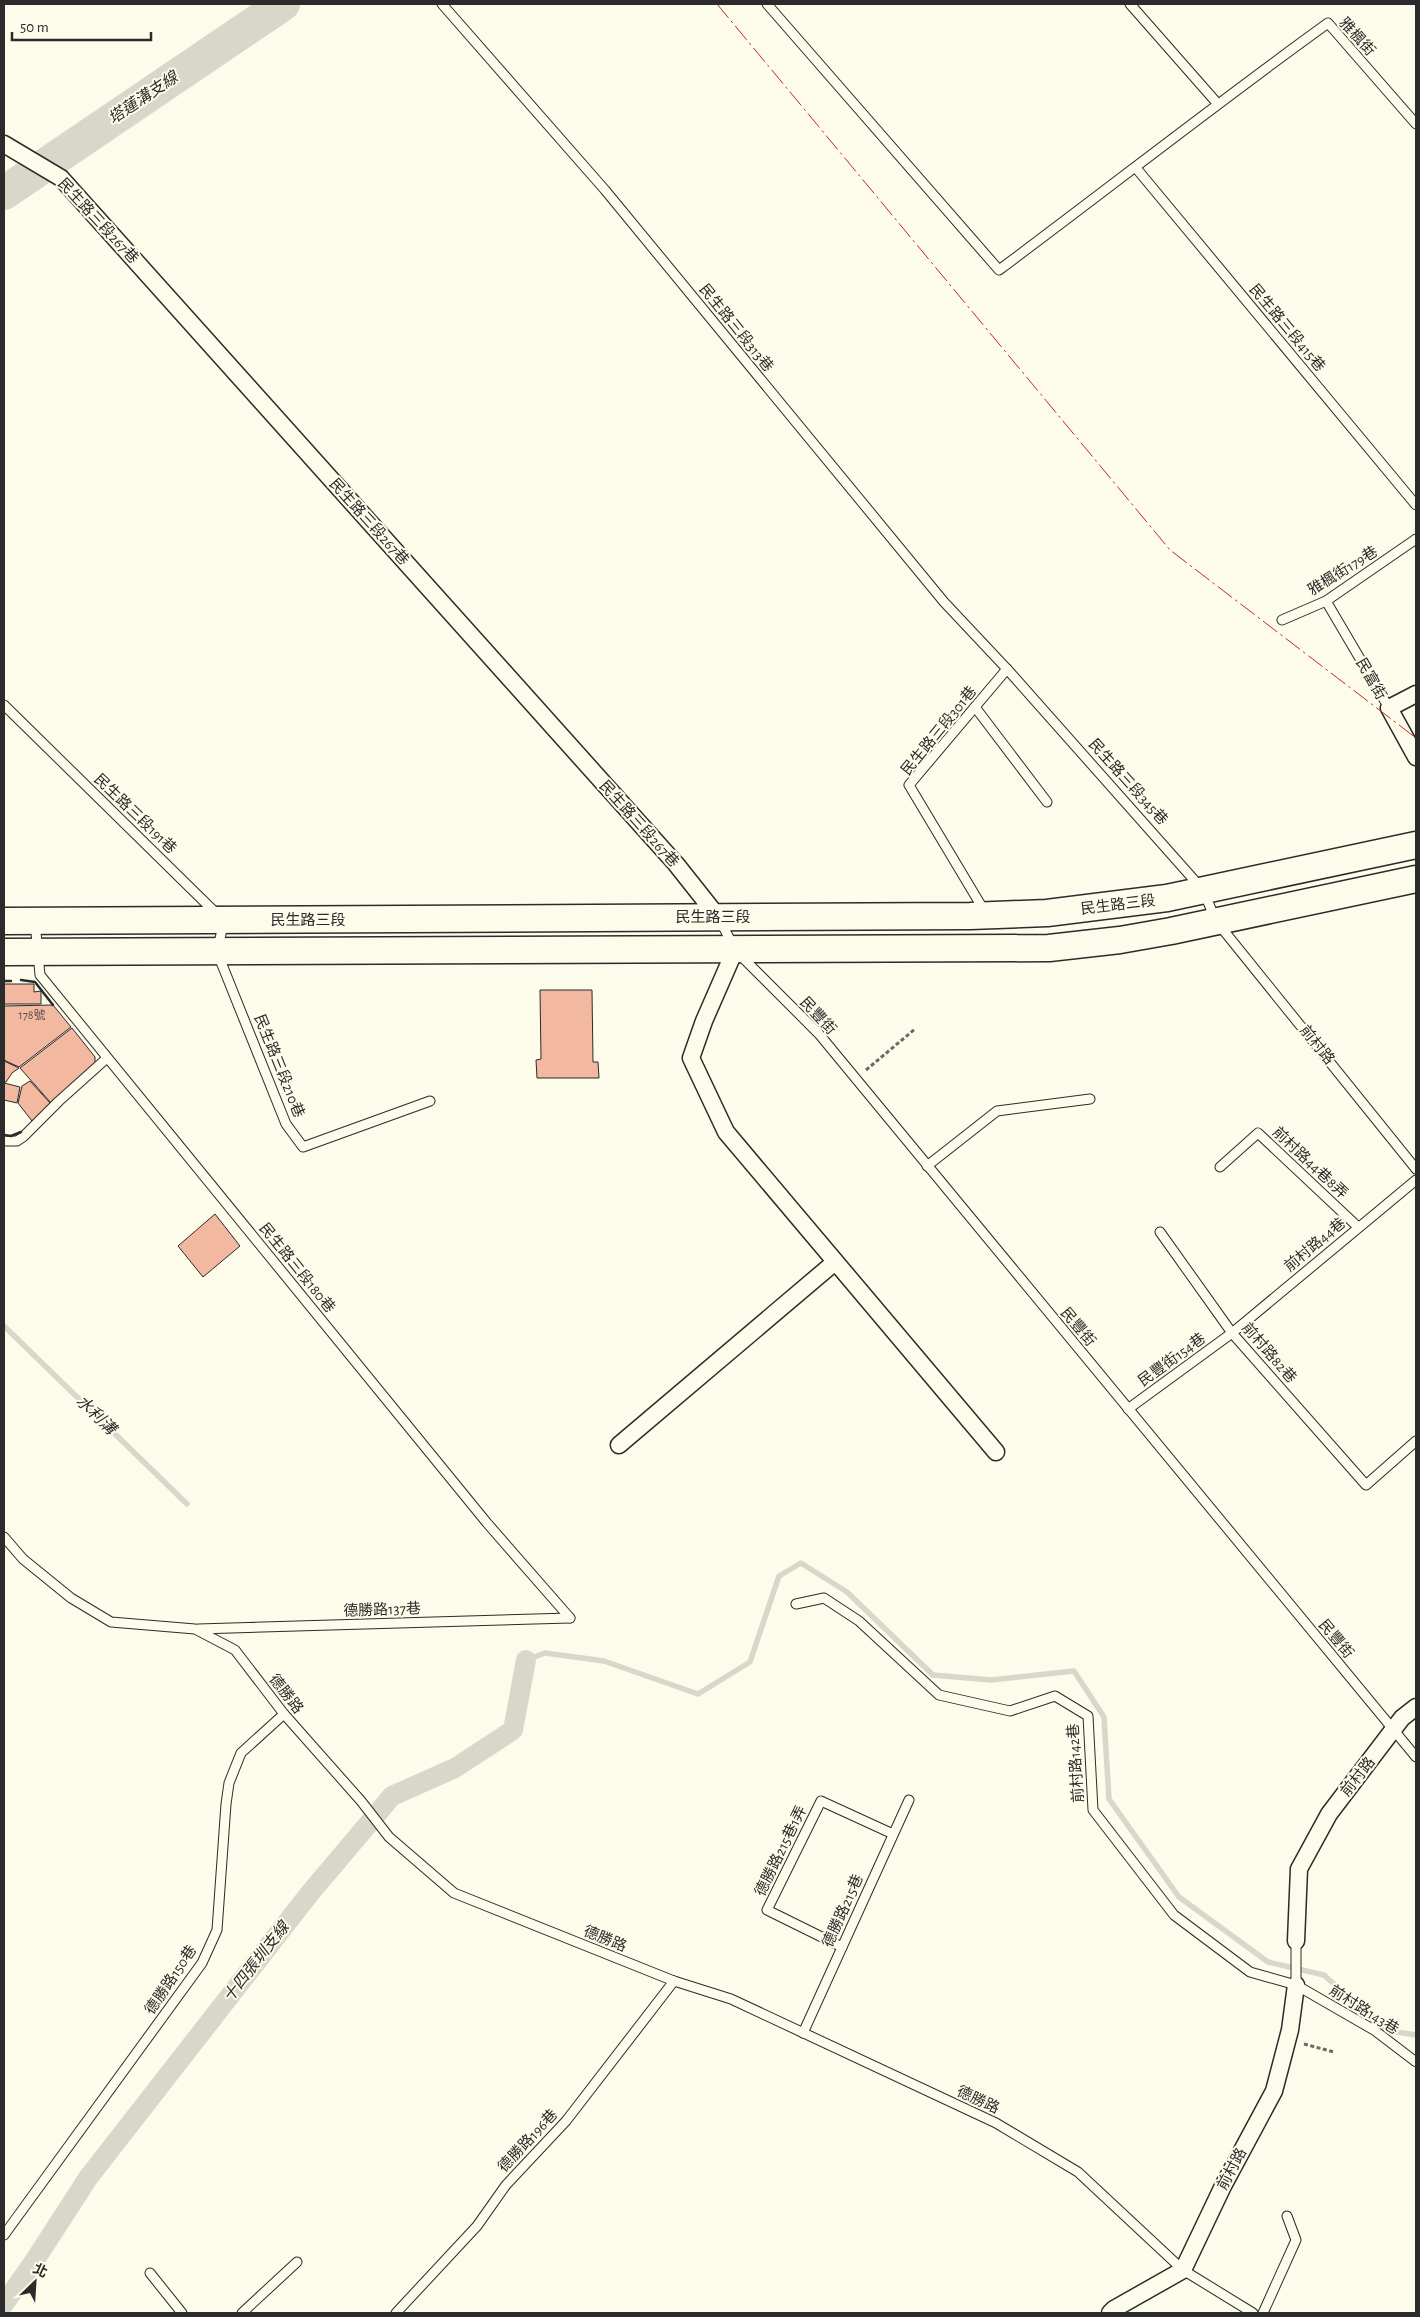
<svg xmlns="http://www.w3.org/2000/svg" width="1420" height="2317" viewBox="0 0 1420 2317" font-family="'Alegreya Sans','Noto Sans TC',sans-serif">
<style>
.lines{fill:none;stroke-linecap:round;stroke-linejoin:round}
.stream{stroke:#d8d7c9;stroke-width:5.5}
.canal{stroke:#d8d7c9;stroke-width:20}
.river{stroke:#d8d7c9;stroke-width:34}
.building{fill:#f2b8a0;stroke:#2b2b2b}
.lane-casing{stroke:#2b2b2b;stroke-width:11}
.street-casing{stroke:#2b2b2b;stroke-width:19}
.primary-casing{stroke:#2b2b2b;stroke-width:29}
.path{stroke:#6a6964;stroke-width:3;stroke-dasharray:4 2.5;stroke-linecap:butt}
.lane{stroke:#fdfbea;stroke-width:9}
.street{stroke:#fdfbea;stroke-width:16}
.primary{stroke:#fdfbea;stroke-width:26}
.wall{stroke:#2b2b2b;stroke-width:2.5}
.power{stroke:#c62828;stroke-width:1;stroke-dasharray:18 4 2.5 4;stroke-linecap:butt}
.labels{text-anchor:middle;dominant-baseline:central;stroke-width:4;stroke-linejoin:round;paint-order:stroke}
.number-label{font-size:12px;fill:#5d4e48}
.street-label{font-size:15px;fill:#2b2b2b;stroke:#fdfbea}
.water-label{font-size:16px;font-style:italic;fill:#2b2b2b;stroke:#fdfbea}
</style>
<rect width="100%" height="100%" fill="#fdfbea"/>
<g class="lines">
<g class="stream">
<path d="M4,1326l183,178"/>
<path d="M526,1660l19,-7 59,8 94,33 52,-32 29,-86 22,-13 46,29 86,83 58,5 83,-9 30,46 5,82 70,98 89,65 56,13 60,55 32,5"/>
</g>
<path class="canal" d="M4,2304l31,-44 53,-82 222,-285 82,-97 63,-28 58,-38 13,-70"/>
<path class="river" d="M4,193l279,-189"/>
</g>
<g class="building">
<path d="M4,984h30v8l7,-1v13h-37z"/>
<path d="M540,990h52l1,72h5l1,16h-62l-1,-18 5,-1z"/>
<path d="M53,1005l18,22 -52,40 -13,-6 -2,-2v-53z"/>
<path d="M72,1028l23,29v6l-44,40 -31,-35z"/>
<path d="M4,1061l15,7 -7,5 -6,9h-2z"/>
<path d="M30,1081l21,23 -19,17 -14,-18 4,-17z"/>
<path d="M4,1083l16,4 -3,16 -13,-3z"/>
<path d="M215,1214l25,32 -37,31 -25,-31z"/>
</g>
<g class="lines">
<defs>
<g id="lane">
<path d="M442,4l163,186 339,412 63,67 196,221 13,31 200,248"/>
<path d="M767,4l232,266c110,-82 218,-167 329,-247l88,101"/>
<path d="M1130,4l87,99"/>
<path d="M1136,168l280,337"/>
<path d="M1326,601l63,107"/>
<path d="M1282,620l44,-19 90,-62"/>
<path d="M4,705l220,216 -7,31 69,172 17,23 127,-46"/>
<path d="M975,707l72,95"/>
<path d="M985,912l-76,-127 98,-116"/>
<path d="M720,920l15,30 84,84 597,723"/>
<path d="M35,922l5,53 447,548 83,95"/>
<path d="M4,1141h13l6,-4 36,-36 48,-43"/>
<path d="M927,1166l70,-55 93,-12"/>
<path d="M1220,1167l38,-34 100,94"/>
<path d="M1160,1232l72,101 134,152 50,-44"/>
<path d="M1128,1409l104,-76 184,-153"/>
<path d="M4,1537l19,22 48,39 40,24 84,7 40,21 49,64 77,87 28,36 65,56 220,88 57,18 265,124 82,49 105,98 70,43"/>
<path d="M796,1604l28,-6 35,23 80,74 71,16 45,-15 33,20 5,94 81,105 76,57 46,13 78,45 42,32"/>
<path d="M198,1629l372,-11"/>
<path d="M1296,1941v44"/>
<path d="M842,1947l-75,-37 54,-109 72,33"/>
<path d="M803,2033l106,-233"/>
<path d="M4,2235l198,-272 15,-33 9,-126 3,-21 12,-30 43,-39"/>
<path d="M150,2273l32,40"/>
<path d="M242,2313l55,-51"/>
<path d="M396,2313l81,-87 29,-41 60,-64 108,-140"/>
<path d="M1263,2313l33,-73 -9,-24"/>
</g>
<g id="street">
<path d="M4,144l57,34 615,686 42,53"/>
<path d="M1416,694l-27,14 27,49"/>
<path d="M735,950l-31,71 -13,37 35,74 270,320"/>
<path d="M619,1445l216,-183"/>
<path d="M1296,1941l3,-72 30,-55 73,-96 14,-11"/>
<path d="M1110,2313l4,-4 69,-39 40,-84 51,-95 16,-61 6,-45"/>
</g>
<g id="primary">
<path d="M4,921l966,-5 77,-3 120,-15 249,-53"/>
<path d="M4,952l1045,-4 71,-8 51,-9 245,-52"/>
</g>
</defs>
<use href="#lane" class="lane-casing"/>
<use href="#street" class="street-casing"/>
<use href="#primary" class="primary-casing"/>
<g class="path">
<path d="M866,1070l49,-41"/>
<path d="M1304,2044l30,8"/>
</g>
<use href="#lane" class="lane"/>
<use href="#street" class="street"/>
<use href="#primary" class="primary"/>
<g class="wall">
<path d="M21,980l14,2 18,23"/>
<path d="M4,981h7"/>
<path d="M4,1135l7,1 10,-4"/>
</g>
<path class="power" d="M717,4l453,546 246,188"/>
</g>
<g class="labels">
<g class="number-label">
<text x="32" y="1015">178號</text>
</g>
<g class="street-label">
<text transform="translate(1357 37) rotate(48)">雅楓街</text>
<text transform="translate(98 221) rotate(47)">民生路三段267巷</text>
<text transform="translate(736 328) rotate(51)">民生路三段313巷</text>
<text transform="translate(1287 328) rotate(50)">民生路三段415巷</text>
<text transform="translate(369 522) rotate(48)">民生路三段267巷</text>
<text transform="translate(1343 571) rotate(-32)">雅楓街179巷</text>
<text transform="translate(1371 679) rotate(60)">民富街</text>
<text transform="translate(939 731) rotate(-51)">民生路三段301巷</text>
<text transform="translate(1128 782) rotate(48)">民生路三段345巷</text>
<text transform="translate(135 814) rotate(44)">民生路三段191巷</text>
<text transform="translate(639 824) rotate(48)">民生路三段267巷</text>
<text transform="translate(1118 905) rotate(-7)">民生路三段</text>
<text x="713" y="917">民生路三段</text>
<text x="308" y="920">民生路三段</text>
<text transform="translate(818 1016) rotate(47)">民豐街</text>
<text transform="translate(1317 1045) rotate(51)">前村路</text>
<text transform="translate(279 1066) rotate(68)">民生路三段210巷</text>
<text transform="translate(1310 1163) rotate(43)">前村路44巷8弄</text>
<text transform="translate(1315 1245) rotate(-40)">前村路44巷</text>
<text transform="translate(297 1268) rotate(51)">民生路三段180巷</text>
<text transform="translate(1078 1327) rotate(50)">民豐街</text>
<text transform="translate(1269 1353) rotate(49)">前村路82巷</text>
<text transform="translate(1172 1360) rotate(-36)">民豐街154巷</text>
<text transform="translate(382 1610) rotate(-2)">德勝路137巷</text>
<text transform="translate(1336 1639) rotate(50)">民豐街</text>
<text transform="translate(286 1694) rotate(52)">德勝路</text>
<text transform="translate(1076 1763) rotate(-94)">前村路142巷</text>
<text transform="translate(1358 1777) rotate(-52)">前村路</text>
<text transform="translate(781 1851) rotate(-64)">德勝路215巷1弄</text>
<text transform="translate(843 1911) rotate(-66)">德勝路215巷</text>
<text transform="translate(605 1939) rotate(22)">德勝路</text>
<text transform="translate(171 1980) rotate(-56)">德勝路150巷</text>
<text transform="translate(1364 2010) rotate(32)">前村路143巷</text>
<text transform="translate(978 2100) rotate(25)">德勝路</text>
<text transform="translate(528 2141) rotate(-47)">德勝路196巷</text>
<text transform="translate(1232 2169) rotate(-62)">前村路</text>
</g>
<g class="water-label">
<text transform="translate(143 98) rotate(-34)">塔蓮溝支線</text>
<text transform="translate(96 1415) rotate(44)">水利溝</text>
<text transform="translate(256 1962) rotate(-52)">十四張圳支線</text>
</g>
</g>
<rect width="1420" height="2317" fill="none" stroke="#2b2b2b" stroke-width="10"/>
<g transform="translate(35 2282) rotate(25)" stroke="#fdfbea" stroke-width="4" paint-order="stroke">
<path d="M0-4L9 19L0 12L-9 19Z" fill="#2b2b2b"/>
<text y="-8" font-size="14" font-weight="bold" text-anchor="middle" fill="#2b2b2b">北</text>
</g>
<path d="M12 32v8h139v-8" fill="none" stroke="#2b2b2b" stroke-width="2.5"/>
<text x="20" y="32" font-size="15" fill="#2b2b2b" stroke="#fdfbea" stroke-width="4" paint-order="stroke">50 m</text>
</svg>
